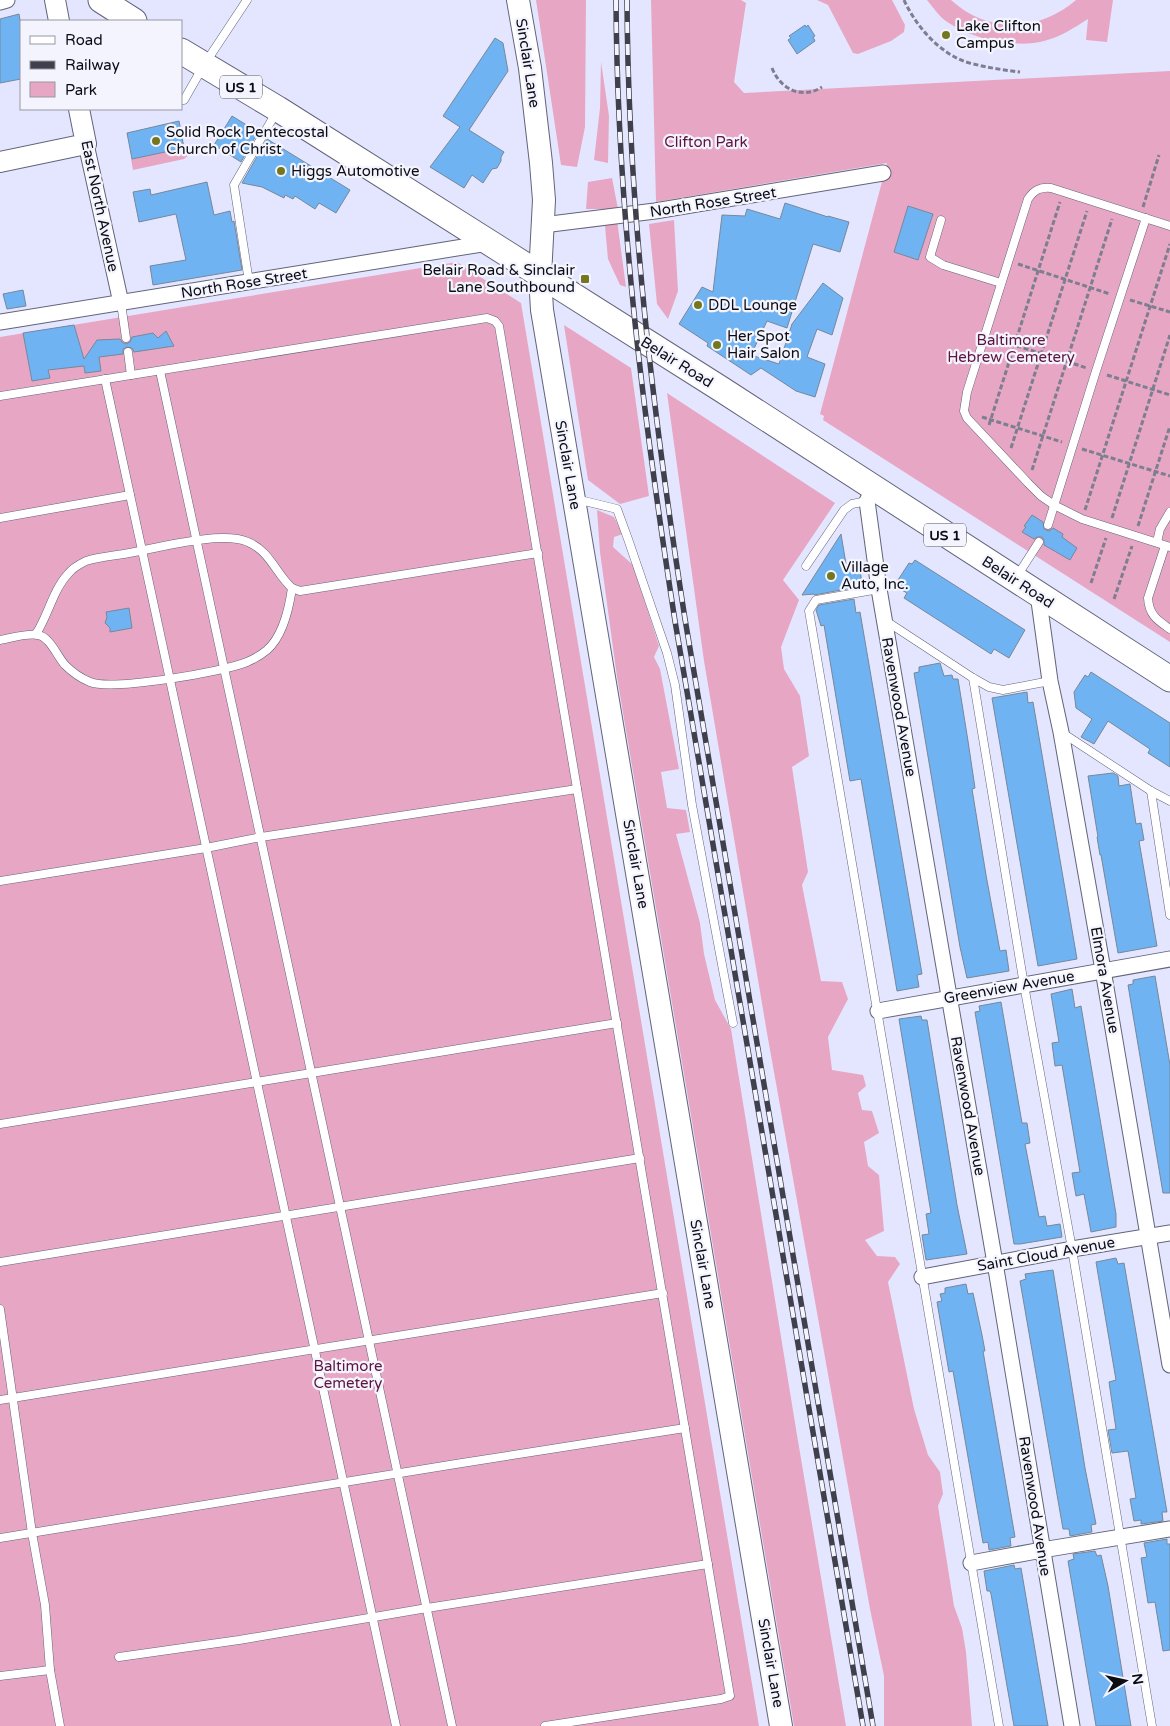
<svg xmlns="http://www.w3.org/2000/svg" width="1170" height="1726" viewBox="0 0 1170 1726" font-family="'Varela Round',sans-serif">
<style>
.green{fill:#e7a7c4}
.building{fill:#70b3f2;stroke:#76889a}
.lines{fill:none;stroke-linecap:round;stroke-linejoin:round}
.service-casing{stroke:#626479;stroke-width:9}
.minor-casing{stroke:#626479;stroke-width:17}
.tertiary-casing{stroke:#626479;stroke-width:22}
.secondary-casing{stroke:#626479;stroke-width:24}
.primary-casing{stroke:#626479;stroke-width:27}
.path{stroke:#7d7e8f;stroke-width:3;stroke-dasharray:5 2.5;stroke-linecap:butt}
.service{stroke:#fff;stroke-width:8}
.minor{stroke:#fff;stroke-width:15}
.tertiary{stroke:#fff;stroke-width:20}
.secondary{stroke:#fff;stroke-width:22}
.primary{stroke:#fff;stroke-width:25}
.rail-casing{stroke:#3f404c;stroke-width:5.5}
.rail{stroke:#f3f4fe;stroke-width:4;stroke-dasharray:11;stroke-linecap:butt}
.poi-dot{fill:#73771f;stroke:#f3f4fe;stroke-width:2}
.labels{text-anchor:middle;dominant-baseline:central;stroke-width:4.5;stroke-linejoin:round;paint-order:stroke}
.shield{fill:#f3f4fe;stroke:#51525a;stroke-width:1}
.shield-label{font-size:14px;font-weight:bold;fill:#0c0c14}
.poi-label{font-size:15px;fill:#0c0c14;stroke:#f3f4fe;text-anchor:start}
.street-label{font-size:15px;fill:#0c0c14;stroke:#f3f4fe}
.park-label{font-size:15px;fill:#5e143e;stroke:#f3f4fe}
</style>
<rect width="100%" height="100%" fill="#e4e6ff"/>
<g class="green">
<path d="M536,0h50l-1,127 -8,40 -16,-2z"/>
<path d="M651,0h90l5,3 -12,79 10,11 426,-22v571l-347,-222 1,-4 -4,-2 67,-251 -231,39z"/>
<path d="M817,0h75l13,25 -1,7 -13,9 -33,13 -5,-1 -25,-48z"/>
<path d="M927,0h24c37,34 88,32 125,0h37l-6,42 -21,-2 2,-21c-14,9 -28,18 -44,22 -30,8 -78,-3 -102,-23 -5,-5 -10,-12 -15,-18z"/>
<path d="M601,62l8,54 -1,47 -14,-3 6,-52z"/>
<path d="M185,147l5,7 -6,5 -51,11 -2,-11z"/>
<path d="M612,178l6,31h-32l2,-27z"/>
<path d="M617,220l9,67 -6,-2 -12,-26 -3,-33 -25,3 12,-8z"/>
<path d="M674,220l4,71 -10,28 -11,-15 -8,-80z"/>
<path d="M457,262l64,41 238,1423h-759v-1389z"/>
<path d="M564,325l67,43 18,128 -29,8 -32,-24z"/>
<path d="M667,393l168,110 -52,77 16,20 -18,47 3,22 16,27 9,60 -17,11 16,105 -6,13 19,96 21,1 6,17 -20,38 4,33 31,5 3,11 -8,7 4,17 10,1 7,22 -15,9 4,24 11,9 5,56 -19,9 12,16 18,1 5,7 -12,18 26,127 14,46 12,17 3,22 -5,12 16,100 8,22 4,24 6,74h-88v-50l-14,-67 -103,-576 -63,-372z"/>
<path d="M597,510l17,7 9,17 -9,3 -1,10 20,18 26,81 -5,11 6,12 19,100 -18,3 6,36 19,2 4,22 -14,2 24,89 4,31 11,46 16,29 65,400 50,297h-52l-177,-1049 -17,-125z"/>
</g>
<g class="building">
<path d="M19,14l2,12v53l-21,4v-64z"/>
<path d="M805,25l1,2 2,-2 7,11 -2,1 2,4 -18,13 -9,-14 3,-2 -2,-2z"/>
<path d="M495,38l8,5 5,28 -39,59 35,22 -3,5v4l-4,7 -5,1 -9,14 -11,-8 -8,13 -34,-21 30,-40 -17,-11z"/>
<path d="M232,116l26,16 -17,30 -27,-17z"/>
<path d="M179,121l5,27 -52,11 -5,-26z"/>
<path d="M267,139l83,51 -14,23 -17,-10 -4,6 -20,-13 -2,3 -8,-4 -1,3 -22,-11 -20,-4z"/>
<path d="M207,182l7,33 16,-4 2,11 2,-1 8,49 -89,15 -3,-19 36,-6 -10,-46 -37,8 -6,-30 17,-3 1,6z"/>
<path d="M785,203l43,14v-1l21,6 -9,30 -27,-8 -26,84 -20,-7 -16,34 28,9 13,-40 31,-41 20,15 -11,37 -15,-6 -10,28 18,7 -10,33 -19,-6 -35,-23 -10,7 -44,-29 1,-3 -29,-19 23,-37 11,5 9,-77 23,1 2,-7 33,10z"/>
<path d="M908,206l25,8 -15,46 -24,-8z"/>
<path d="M23,290l3,16 -19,3 -4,-15z"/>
<path d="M74,325l10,34 13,-19 23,-1 2,3 4,2 4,-2 2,-5 21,-4 5,5 8,-7 8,15 -40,6 -2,-4 -5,-1 -4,2v5l-24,3 2,14 -16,2 -1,-7 -36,4 2,8 -18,3 -9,-48z"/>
<path d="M1032,515l11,7 1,7 5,2 4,-3 10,6 -1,3 15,11 -7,12 -26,-15v-5l-2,-3h-5l-3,2 -12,-7 4,-5 -2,-1z"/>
<path d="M841,534l5,30 13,-2 3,22 -10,4 -38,7v-1l-12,1z"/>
<path d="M915,560l110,70 -16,28 -15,-9 -3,5 -87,-56 3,-5 -7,-4 -2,-9 11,-17 3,1z"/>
<path d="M854,599l2,14 4,-1 62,362 -5,1 2,12 -22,4 -36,-212 -11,2 -26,-156 -3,1 -5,-16 3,-5z"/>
<path d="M129,608l3,20 -22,4v-4l-5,-5 2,-6 -1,-5z"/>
<path d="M940,663l4,13 8,-1 1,4h5l10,62 7,47 -3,1 14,86 14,76 6,-1 3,21 -42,7 -7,-31 -46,-274 5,-1v-5z"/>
<path d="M1091,672l79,51v44l-22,-14 2,-4 -42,-28 -14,23 -13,-7 11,-18 -16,-11 -2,-16 11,-17 3,2z"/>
<path d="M1027,692l1,11 5,-1 44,257 -39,7 -46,-268z"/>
<path d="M1113,773l5,3 1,10 11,-2 6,40 5,-1 3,17 -5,1 18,105 -39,7 -17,-98h-1l-3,-18h1l-10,-61z"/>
<path d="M1155,976l15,89v128h-7l-35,-208 5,-1v-4z"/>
<path d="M1072,989l3,19 6,-2 35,208v13l-25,5 -7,-38 -8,2 -4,-23 8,-1 -18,-107 -7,1 -3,-23 7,-1 -8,-48z"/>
<path d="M1001,1002l21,121h5l3,20 -5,1 14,73 6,-1 2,10 13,-2 2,13 -42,7h-6l-39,-232 5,-1 -1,-5z"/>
<path d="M921,1016l1,4h5l30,185 10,49 -41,6 -4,-25 7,-1 -3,-20 5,-1 -32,-194z"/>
<path d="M1116,1258l2,6 6,-1 43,249h-5l1,9 -22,3v-4l-7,1 -4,-22 6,-1 -8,-47 -16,2 -4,-23 8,-1 -7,-47 7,-2 -20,-118z"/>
<path d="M1053,1270l32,198 11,56 -5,1 1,7 -22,4 -1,-7h-6l-43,-248 6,-2 -1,-5z"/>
<path d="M966,1284l2,10 5,-1 9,42 3,16h-2l32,186 -5,1 1,8 -22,4 -1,-8 -5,1 -30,-172 -4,1 -12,-70 5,-1 -2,-7 5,-1v-5z"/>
<path d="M1167,1539v5h3v106l-7,1 -8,-49 -7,1 -7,-45 6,-1 -3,-14z"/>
<path d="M1095,1551l2,5 4,-1 7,31 23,140h-35l-28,-165 6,-2 -1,-5z"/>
<path d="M1014,1565l1,4 6,-1 27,158h-34l-23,-132 -1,-3h-3l-3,-20z"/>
</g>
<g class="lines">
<defs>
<g id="service">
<path d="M181,100h3l20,-35 43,-65"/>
<path d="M941,220l-11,37 13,8 58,18"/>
<path d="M1170,226l-119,-38c-11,-1 -17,2 -23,11l-61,193 -3,19 3,7 61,65 13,13 13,9 28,14 88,28"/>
<path d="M249,282l-15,-97 43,-74"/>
<path d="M121,303l5,35"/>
<path d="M128,352l3,23"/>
<path d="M160,371l292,1355"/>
<path d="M105,379l291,1347"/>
<path d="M0,396l487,-78 8,3 4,5 231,1370 -9,3 -176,27"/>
<path d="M576,499l41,10 11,30 39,114 8,32 17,120 41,218"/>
<path d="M0,518l130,-23"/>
<path d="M1048,525l48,-154 50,-153"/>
<path d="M1157,542l3,-13 10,-17"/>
<path d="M1165,546l-17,52c1,17 9,22 22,31"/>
<path d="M806,566l38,-56 8,-6 15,-3"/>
<path d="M1017,576l22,-34"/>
<path d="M292,588l8,3 238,-38"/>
<path d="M879,589l-63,11 -7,11c65,371 127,743 190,1115"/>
<path d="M886,621l87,57 16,9 14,3 47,-9"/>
<path d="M0,640c11,-2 26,-7 38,-5 12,2 19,21 27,30 7,7 15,13 25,17 22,9 133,-10 157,-20 7,-3 14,-7 20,-12 16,-14 22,-41 25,-62 -16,-14 -22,-37 -44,-46 -27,-12 -94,7 -124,12 -13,2 -25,3 -38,7 -6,3 -14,7 -18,13 -15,16 -20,42 -32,60"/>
<path d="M973,678l51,307 48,264 80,477"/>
<path d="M1061,732l90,59 19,10"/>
<path d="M1151,791l19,124"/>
<path d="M0,881l206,-33 55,-11 316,-48"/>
<path d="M0,1124l617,-101"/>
<path d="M0,1262l640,-104"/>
<path d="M0,1309l32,224 13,72 5,65 10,56"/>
<path d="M0,1400l663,-107"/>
<path d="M0,1538l462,-75 223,-35"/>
<path d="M119,1657l120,-17 188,-32 281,-44"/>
<path d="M0,1676l50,-6"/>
</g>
<g id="minor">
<path d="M0,2l7,-2"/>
<path d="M86,144l35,159"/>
<path d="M543,225l112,-14 228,-38"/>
<path d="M0,322l488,-79"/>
<path d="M874,488l-7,13 12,88 116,674 77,463"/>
<path d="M1038,594l12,87 11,51 42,238 67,395"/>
<path d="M878,1011l292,-52"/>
<path d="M922,1277l150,-28 98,-16"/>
<path d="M971,1563l71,-13 128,-21"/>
</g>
<g id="tertiary">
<path d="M55,0l4,21"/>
<path d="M0,162l86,-18 -7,-35"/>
</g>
<path id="secondary" d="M518,0l12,68 11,95 3,37 -4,76 2,34 239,1416"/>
<g id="primary">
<path d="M101,0l33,21"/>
<path d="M181,51l97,58 443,280 449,290"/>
</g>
</defs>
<use href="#service" class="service-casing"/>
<use href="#minor" class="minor-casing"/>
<use href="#tertiary" class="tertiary-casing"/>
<use href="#secondary" class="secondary-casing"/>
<use href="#primary" class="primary-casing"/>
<g class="path">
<path d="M904,0c12,26 34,52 62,62 18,5 36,8 54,10"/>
<path d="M772,68c8,21 30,32 50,19"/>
<path d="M1143,207l16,-52"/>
<path d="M1018,264l92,30"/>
<path d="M1130,300l40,12"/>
<path d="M995,339l92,29"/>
<path d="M1107,375l63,20"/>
<path d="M982,417l80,25"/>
<path d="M989,425l71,-223"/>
<path d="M1011,448l76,-237"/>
<path d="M1082,449l88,27"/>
<path d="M1032,470l80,-251"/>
<path d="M1085,510l85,-266"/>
<path d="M1112,518l58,-183"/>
<path d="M1138,526l32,-100"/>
<path d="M1091,583l15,-45"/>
<path d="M1114,599l18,-53"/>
</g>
<use href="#service" class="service"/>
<use href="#minor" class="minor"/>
<use href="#tertiary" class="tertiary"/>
<use href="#secondary" class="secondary"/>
<use href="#primary" class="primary"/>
<defs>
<g id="rail">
<path d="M616,0c1,208 27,416 59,621l188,1105"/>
<path d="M627,0c1,208 26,414 58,619l188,1107"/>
</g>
</defs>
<use href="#rail" class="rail-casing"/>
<use href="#rail" class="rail"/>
</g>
<g class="poi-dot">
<circle cx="946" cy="35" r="5"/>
<circle cx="156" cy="141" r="5"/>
<circle cx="281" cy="171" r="5"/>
<rect x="580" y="274" width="10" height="10" rx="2.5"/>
<circle cx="698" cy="305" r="5"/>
<circle cx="717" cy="345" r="5"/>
<circle cx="831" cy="576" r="5"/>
</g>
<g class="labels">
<g class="shield">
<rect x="220" y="75.5" width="42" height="23" rx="4"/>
<rect x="924" y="523.5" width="42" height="23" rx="4"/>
</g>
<g class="shield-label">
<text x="241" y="87">US 1</text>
<text x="945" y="535">US 1</text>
</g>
<g class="poi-label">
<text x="956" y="26">Lake Clifton<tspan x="956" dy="17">Campus</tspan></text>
<text x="166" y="132">Solid Rock Pentecostal<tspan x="166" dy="17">Church of Christ</tspan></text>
<text x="291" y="171">Higgs Automotive</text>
<text x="575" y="270" text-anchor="end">Belair Road &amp; Sinclair<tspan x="575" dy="17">Lane Southbound</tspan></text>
<text x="708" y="305">DDL Lounge</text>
<text x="727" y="336">Her Spot<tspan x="727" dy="17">Hair Salon</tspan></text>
<text x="841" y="567">Village<tspan x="841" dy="17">Auto, Inc.</tspan></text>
</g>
<g class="street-label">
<text transform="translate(528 63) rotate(81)">Sinclair Lane</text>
<text transform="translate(713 202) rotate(-9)">North Rose Street</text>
<text transform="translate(100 206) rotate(78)">East North Avenue</text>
<text transform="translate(244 283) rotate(-9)">North Rose Street</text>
<text transform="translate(677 362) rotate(32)">Belair Road</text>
<text transform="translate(568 465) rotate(80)">Sinclair Lane</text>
<text transform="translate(1018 582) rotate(33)">Belair Road</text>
<text transform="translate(899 707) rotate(80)">Ravenwood Avenue</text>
<text transform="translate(636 864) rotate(80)">Sinclair Lane</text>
<text transform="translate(1105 980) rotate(80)">Elmora Avenue</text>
<text transform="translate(1009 987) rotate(-10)">Greenview Avenue</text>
<text transform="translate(968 1106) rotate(80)">Ravenwood Avenue</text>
<text transform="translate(1046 1254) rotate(-10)">Saint Cloud Avenue</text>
<text transform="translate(703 1264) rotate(80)">Sinclair Lane</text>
<text transform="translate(1035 1506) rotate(81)">Ravenwood Avenue</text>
<text transform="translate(771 1663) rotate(80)">Sinclair Lane</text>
</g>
<g class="park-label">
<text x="706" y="142">Clifton Park</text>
<text x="1011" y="340">Baltimore<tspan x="1011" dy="17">Hebrew Cemetery</tspan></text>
<text x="348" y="1366">Baltimore<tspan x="348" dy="17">Cemetery</tspan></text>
</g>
</g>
<rect x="20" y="20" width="162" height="90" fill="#f3f4fe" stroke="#9797a0"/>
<rect x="30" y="36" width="25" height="8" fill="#ffffff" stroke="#9797a0"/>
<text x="65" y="45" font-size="15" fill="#0c0c14">Road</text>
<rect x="30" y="61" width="25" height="8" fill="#3f404c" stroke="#9797a0"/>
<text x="65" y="70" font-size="15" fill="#0c0c14">Railway</text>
<rect x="30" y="82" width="25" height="15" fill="#e7a7c4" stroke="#9797a0"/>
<text x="65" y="95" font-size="15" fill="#0c0c14">Park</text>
<g transform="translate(1125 1681) rotate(81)" stroke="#f3f4fe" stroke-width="4" paint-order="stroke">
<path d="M0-4L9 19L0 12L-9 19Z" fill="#0c0c14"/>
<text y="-8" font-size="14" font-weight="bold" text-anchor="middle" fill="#0c0c14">N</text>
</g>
</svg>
